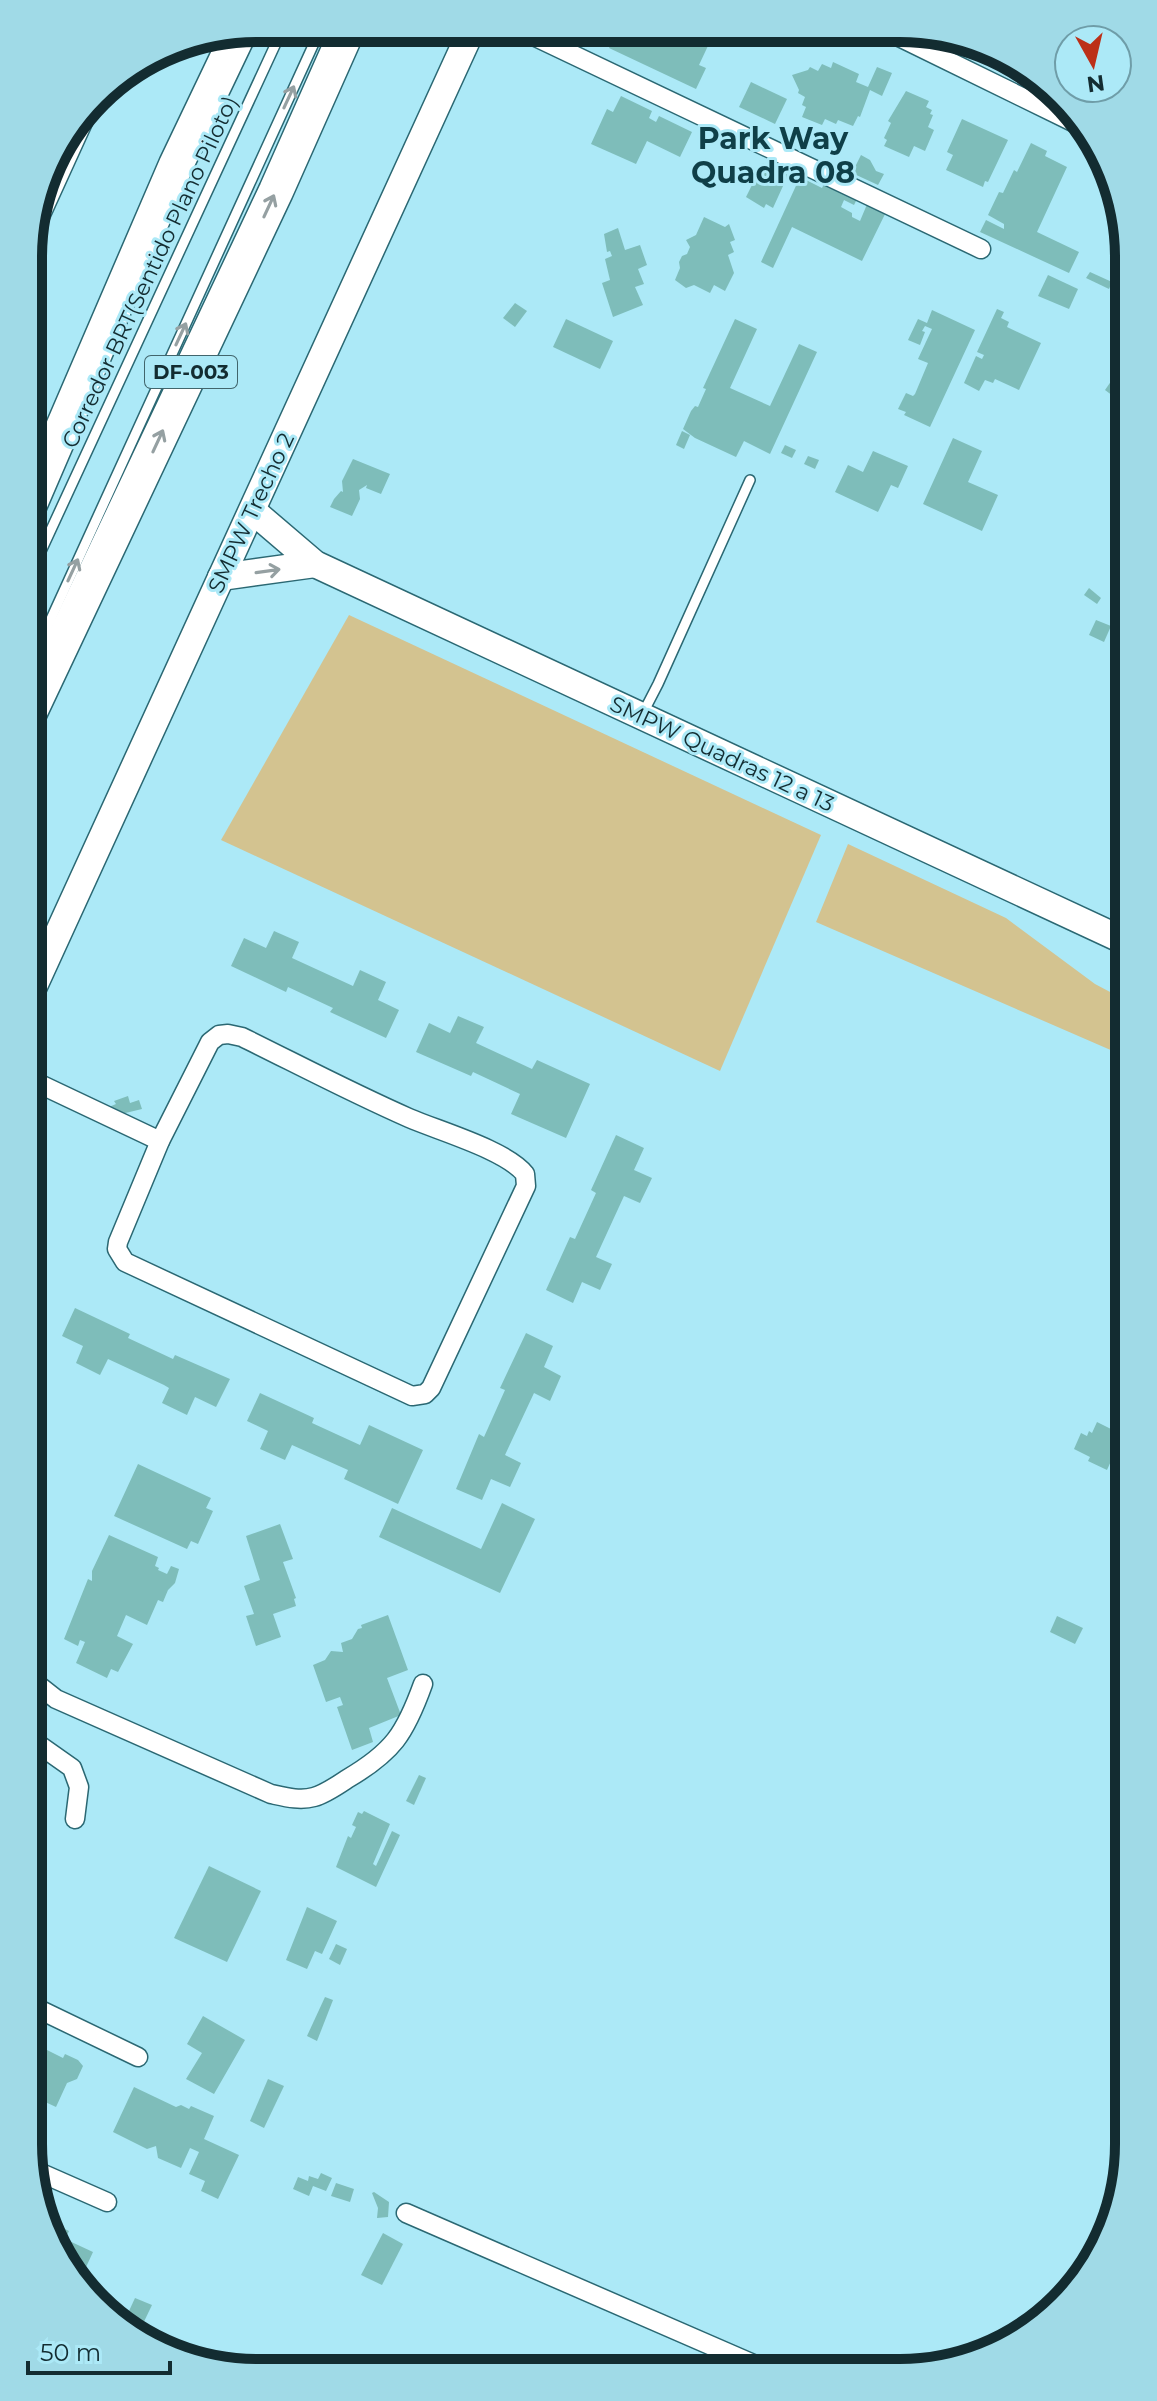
<svg xmlns="http://www.w3.org/2000/svg" width="1157" height="2401" viewBox="0 0 1157 2401" font-family="Montserrat,sans-serif">
<style>
.green{fill:#d3c390}
.building{fill:#7ebdba}
.lines{fill:none;stroke-linecap:round;stroke-linejoin:round}
.lane-casing{stroke:#2b6873;stroke-width:12}
.street-casing{stroke:#2b6873;stroke-width:21}
.secondary-casing{stroke:#2b6873;stroke-width:29}
.highway-casing{stroke:#2b6873;stroke-width:37}
.lane{stroke:#fff;stroke-width:9}
.street{stroke:#fff;stroke-width:18}
.secondary{stroke:#fff;stroke-width:26}
.highway{stroke:#fff;stroke-width:34}
.oneway{stroke:#95a0a2}
.labels{text-anchor:middle;dominant-baseline:central;stroke-width:6;stroke-linejoin:round;paint-order:stroke}
.shield{fill:#ace9f7;stroke:#41656c;stroke-width:2}
.shield-label{font-size:20px;font-weight:bold;fill:#132c31}
.street-label{font-size:22px;fill:#132c31;stroke:#ace9f7}
.district-label{font-size:30px;font-weight:bold;fill:#0f3f48;stroke:#ace9f7}
.rim{fill:none;stroke:#132c31;stroke-width:10}
</style>
<rect width="100%" height="100%" fill="#ace9f7"/>
<g class="green">
<path d="M349,615l472,220 -101,236 -499,-231z"/>
<path d="M848,844l158,74 89,66 34,18v56l-313,-136z"/>
</g>
<g class="building">
<path d="M617,30l97,3 -15,32 7,3 -10,21 -87,-41z"/>
<path d="M833,62l26,12 -3,8 12,5 9,-20 15,6 -10,23 -12,-6 -10,27 -2,-1 -5,10 -15,-6 -2,4 -11,-5 -3,6 -20,-8 4,-10 -4,-2 3,-8 -7,-4 1,-3 -7,-15 16,-5 2,-3 8,4 4,-7 9,4z"/>
<path d="M751,82l36,17 -12,25 -36,-17z"/>
<path d="M906,91l23,10 -3,6 6,3 -2,4 3,1 -5,12 6,3 -9,21 -11,-5 -5,11 -25,-11 3,-6 -3,-2 7,-15 -3,-2z"/>
<path d="M621,96l31,15 -3,7 7,4 3,-6 33,16 -12,25 -33,-16 -11,23 -45,-20 16,-35 6,3z"/>
<path d="M962,119l46,21 -20,42 -3,-1 -2,6 -37,-17 7,-15 -6,-3z"/>
<path d="M1031,143l16,8 -2,5 22,11 -30,65 42,20 -10,21 -89,-41 6,-12 18,9v-5l-16,-9 11,-23 4,1 11,-23 3,2z"/>
<path d="M861,155l9,5 6,11 8,3 -6,11 -26,-12z"/>
<path d="M763,163l25,12 -15,33 -7,-4 -2,4 -18,-11z"/>
<path d="M800,177l22,11 3,-6 33,15 -4,8 -10,-5 -3,7 11,6v4l8,4 8,-19 19,8 -25,51 -70,-34 -19,41 -12,-6z"/>
<path d="M704,217l21,10 4,-3 6,16 -5,2 4,10 -6,3 6,18 -9,18 -11,-6 -4,8 -16,-8 -8,3 -11,-8 5,-12 -1,-6 3,-6 5,-2 3,-7 -4,-7 10,-5z"/>
<path d="M618,228l7,22 15,-5 7,20 -9,4 6,15 -9,3 8,18 -30,12 -11,-34 8,-3 -5,-21 7,-3 -2,-5 -3,1 -3,-18z"/>
<path d="M1090,272l22,10 -3,7 -23,-11z"/>
<path d="M1048,275l30,14 -9,20 -31,-13z"/>
<path d="M515,303l12,8 -12,16 -12,-9z"/>
<path d="M997,309l7,3 -3,6 8,4 -2,5 34,16 -22,47 -24,-11 -2,4 -8,-3 -6,11 -15,-8 12,-27 6,3 2,-4 -7,-3z"/>
<path d="M932,310l43,20 -45,97 -26,-12 2,-3 -8,-3 8,-16 7,3 2,-2 13,-31 -10,-4 14,-30 -7,-3 -3,5 3,1 -5,13 -12,-5 10,-21 9,4z"/>
<path d="M566,319l47,22 -13,28 -47,-22z"/>
<path d="M735,319l22,10 -27,59 40,18 29,-62 18,8 -47,102 -26,-13 -8,16 -41,-19 -12,-9 8,-18 4,-5 3,1 8,-18 -3,-1z"/>
<path d="M1129,376v24l-4,5 -20,-15 9,-13 9,7z"/>
<path d="M682,431l8,4 -6,14 -8,-4z"/>
<path d="M953,438l29,13 -14,31 30,13 -16,36 -59,-27z"/>
<path d="M785,445l11,5 -4,8 -11,-5z"/>
<path d="M873,451l35,15 -10,22 -7,-3 -13,27 -43,-20 13,-27 15,7z"/>
<path d="M808,456l11,4 -4,9 -11,-5z"/>
<path d="M353,459l37,15 -9,20 -15,-6 1,-3 -8,5 1,9 -8,17 -22,-9 4,-8 7,-8 2,1 -1,-11z"/>
<path d="M1089,588l12,10 -4,6 -13,-9z"/>
<path d="M1096,620l15,6 -7,16 -15,-7z"/>
<path d="M274,931l25,11 -7,16 61,28 7,-16 26,12 -8,18 21,10 -13,28 -56,-26 3,-4 -45,-21 -2,5 -55,-26 13,-28 22,10z"/>
<path d="M458,1016l26,11 -8,16 56,26 5,-9 53,24 -24,54 -55,-24 9,-20 -47,-22 -2,4 -55,-24 13,-29 21,10z"/>
<path d="M128,1096l2,7 9,-3 3,9 -29,7 -4,-9 7,-3 -2,-3z"/>
<path d="M616,1135l28,13 -10,22 18,8 -12,25 -16,-7 -28,61 16,7 -12,26 -18,-8 -9,21 -27,-13 24,-53 5,2 21,-46 -5,-3z"/>
<path d="M75,1308l55,26 -2,4 45,21 2,-4 55,24 -14,28 -21,-10 -8,18 -25,-12 7,-15 -5,-3 -56,-26 -8,16 -24,-12 7,-17 -21,-10z"/>
<path d="M526,1333l27,13 -9,21 17,9 -11,25 -16,-8 -29,62 16,8 -11,24 -19,-8 -9,21 -26,-11 23,-55 5,3 21,-47 -5,-2z"/>
<path d="M260,1393l54,25 -2,5 48,22 9,-20 54,25 -25,54 -54,-25 4,-9 -56,-25 -7,15 -25,-11 8,-18 -21,-10z"/>
<path d="M1097,1422l18,9 2,-4 12,5v23l-6,12 -12,-6 -4,9 -19,-9 2,-4 -16,-8 7,-16 6,3 2,-5 3,2z"/>
<path d="M138,1464l73,34 -5,10 7,3 -15,33 -7,-3 -4,8 -73,-33z"/>
<path d="M502,1503l33,16 -35,74 -121,-56 13,-29 89,41z"/>
<path d="M280,1524l13,35 -10,3 13,36 -2,1 2,7 -23,8 8,23 -25,9 -10,-30 8,-2 -10,-28 16,-6 -14,-44z"/>
<path d="M109,1535l49,22 -3,9 4,2 -1,2 9,4 4,-8 8,3 -4,14 -7,7 -5,12 -5,-2 -11,25 -21,-10 -9,21 16,8 -15,28 -7,-3 -4,9 -31,-15 9,-21 -5,-2 -2,6 -14,-7 24,-60 4,2v-10z"/>
<path d="M388,1615l20,55 -21,8 14,37 -32,13 4,14 -21,8 -15,-43 6,-2 -3,-8 -14,5 -13,-37 12,-5 6,-9 12,1 -2,-9 11,-4 6,-10 4,-1 -1,-3z"/>
<path d="M1057,1616l26,12 -8,16 -25,-12z"/>
<path d="M419,1775l7,3 -12,27 -8,-4z"/>
<path d="M28,1800l10,4 -5,11 13,6 -11,23 -7,-3z"/>
<path d="M364,1811l26,13 -17,40 3,2 16,-35 8,4 -24,52 -40,-20 12,-31 3,2 5,-11 -4,-2 6,-13 4,2z"/>
<path d="M209,1866l52,25 -34,71 -53,-24z"/>
<path d="M307,1907l30,14 -15,33 -7,-3 -8,18 -21,-9z"/>
<path d="M336,1944l11,5 -7,16 -11,-6z"/>
<path d="M325,1997l8,3 -16,41 -10,-5z"/>
<path d="M203,2016l42,24 -31,54 -28,-15 16,-26 -15,-9z"/>
<path d="M28,2019l12,5 -6,12 -6,-2z"/>
<path d="M30,2038l12,6 -1,3 22,11 2,-4 13,6 5,6 -6,13 -10,4 -11,24 -28,-13z"/>
<path d="M268,2079l16,7 -20,42 -14,-7z"/>
<path d="M134,2087l42,20 5,-2 8,4 2,-3 23,10 -10,23 35,16 -21,44 -17,-8 4,-10 -16,-7 10,-22 -9,-4 -9,20 -23,-10 -2,-12 -9,3 -34,-17z"/>
<path d="M321,2173l11,5 -6,13 -13,-5 -4,10 -16,-7 5,-12 10,4 1,-5 9,3z"/>
<path d="M336,2183l18,6 -4,13 -19,-6z"/>
<path d="M374,2192l15,10 -1,15 -11,1 1,-10 -6,-15z"/>
<path d="M57,2225l12,6 -4,8 28,13 -12,26 -29,-43z"/>
<path d="M383,2233l20,11 -21,41 -21,-10z"/>
<path d="M135,2298l17,7 -13,27 -16,-8z"/>
</g>
<g class="lines">
<defs>
<g id="lane">
<path d="M30,575l253,-547"/>
<path d="M29,667l292,-639"/>
<path d="M643,713l15,-29 92,-204"/>
</g>
<g id="street">
<path d="M521,30l460,219"/>
<path d="M889,32l188,92"/>
<path d="M228,1034l14,3c55,27 110,56 167,81 30,13 97,32 116,56l1,12 -95,202 -6,6 -13,2 -287,-134 -8,-13 1,-7 42,-101 50,-99 9,-7z"/>
<path d="M29,1079l131,62"/>
<path d="M28,1677l28,22 215,95c14,3 29,7 43,3 11,-3 24,-12 33,-18 46,-27 58,-45 76,-95"/>
<path d="M28,1737l44,31 7,19 -4,32"/>
<path d="M28,2004l110,53"/>
<path d="M32,2169l75,33"/>
<path d="M406,2213l368,160"/>
</g>
<g id="secondary">
<path d="M30,229l51,-112"/>
<path d="M253,511l62,53 814,379"/>
<path d="M221,577l94,-13"/>
<path d="M29,997l443,-968"/>
</g>
<g id="highway">
<path d="M30,504l146,-339 64,-134"/>
<path d="M29,714l247,-523 72,-162"/>
</g>
</defs>
<use href="#lane" class="lane-casing"/>
<use href="#street" class="street-casing"/>
<use href="#secondary" class="secondary-casing"/>
<use href="#highway" class="highway-casing"/>
<use href="#lane" class="lane"/>
<use href="#street" class="street"/>
<use href="#secondary" class="secondary"/>
<use href="#highway" class="highway"/>
</g>
<defs><path id="oneway-shaft" d="M-6 0H5M1.5-3L5.5 0L1.5 3" fill="none" stroke-width="1.6" stroke-linecap="round" stroke-linejoin="round" transform="scale(2)"/></defs>
<g class="oneway">
<use href="#oneway-shaft" transform="translate(289 97) rotate(-65)"/>
<use href="#oneway-shaft" transform="translate(269 206) rotate(-65)"/>
<use href="#oneway-shaft" transform="translate(181 334) rotate(-65)"/>
<use href="#oneway-shaft" transform="translate(158 441) rotate(-65)"/>
<use href="#oneway-shaft" transform="translate(73 570) rotate(-65)"/>
<use href="#oneway-shaft" transform="translate(268 571) rotate(-8)"/>
</g>
<g class="labels">
<rect class="shield" x="145" y="356" width="92" height="32" rx="6"/>
<g class="shield-label">
<text x="191" y="372">DF-003</text>
</g>
<g class="street-label">
<text transform="translate(150 272) rotate(-65)">Corredor BRT(Sentido Plano Piloto)</text>
<text transform="translate(251 513) rotate(-65)">SMPW Trecho 2</text>
<text transform="translate(722 754) rotate(25)">SMPW Quadras 12 a 13</text>
</g>
<g class="district-label">
<text x="773" y="138">Park Way<tspan x="773" dy="34">Quadra 08</tspan></text>
</g>
</g>
<path d="M0 0H1157V2401H0ZM257 42H900A215 215 0 0 1 1115 257V2144A215 215 0 0 1 900 2359H257A215 215 0 0 1 42 2144V257A215 215 0 0 1 257 42Z" fill="#a0dae7" fill-rule="evenodd"/>
<path class="rim" d="M257 42H900A215 215 0 0 1 1115 257V2144A215 215 0 0 1 900 2359H257A215 215 0 0 1 42 2144V257A215 215 0 0 1 257 42Z"/>
<g transform="translate(1093 64) rotate(172)"><circle r="38" fill="#ace9f7" stroke="#6f9da8" stroke-width="2"/>
<path d="M0-6L14 30L0 20L-14 30Z" fill="#bc3018"/>
<text y="-12" font-size="22" font-weight="bold" text-anchor="middle" fill="#132c31">N</text>
</g>
<path d="M28 2361v12h142v-12" fill="none" stroke="#132c31" stroke-width="4"/>
<text x="40" y="2361" font-size="24" fill="#132c31" stroke="#ace9f7" stroke-width="6" paint-order="stroke">50 m</text>
</svg>
